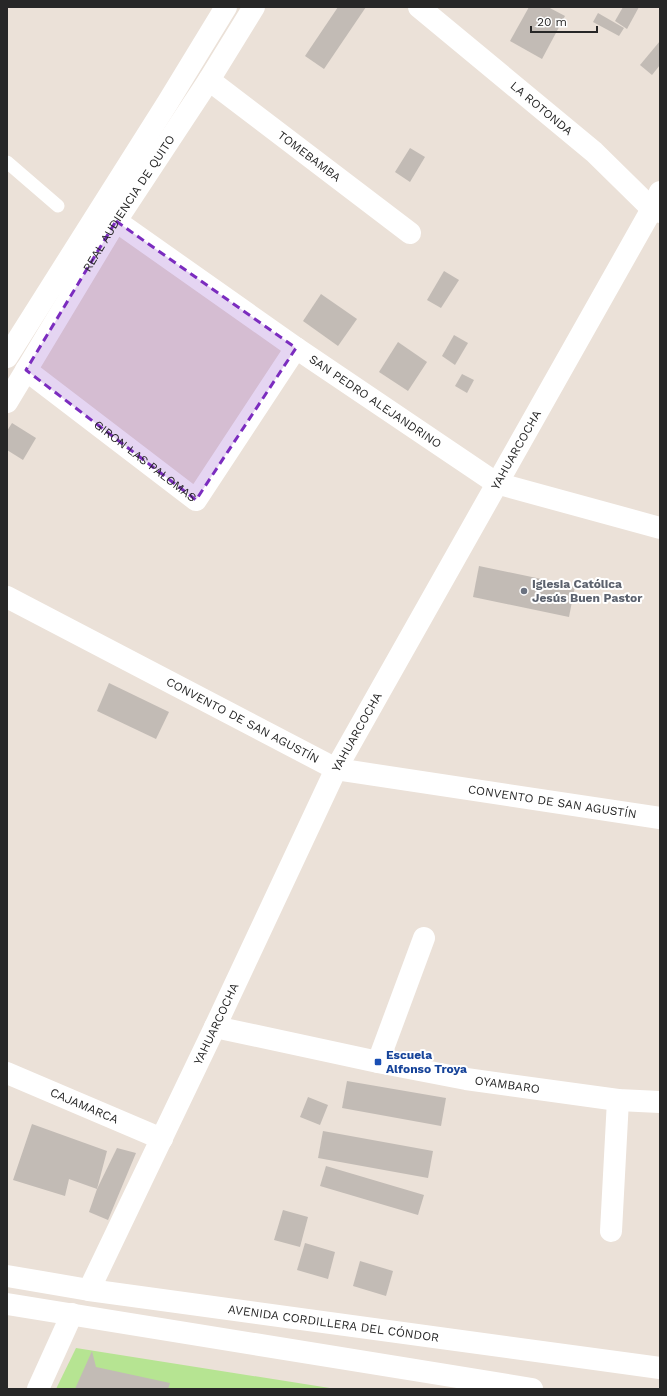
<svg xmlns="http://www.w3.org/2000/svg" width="667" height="1396" viewBox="0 0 667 1396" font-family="'Work Sans',sans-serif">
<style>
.green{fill:#b6e492}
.building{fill:#c2bbb5}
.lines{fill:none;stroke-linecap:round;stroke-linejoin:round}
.service{stroke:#fff;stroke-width:13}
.minor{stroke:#fff;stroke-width:22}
.tertiary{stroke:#fff;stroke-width:22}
.secondary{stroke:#fff;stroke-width:22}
.marked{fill:#7b2cbf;fill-opacity:0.2;stroke:#7b2cbf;stroke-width:3;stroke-dasharray:8 5;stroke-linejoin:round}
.worship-dot{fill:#6b7280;stroke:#fff;stroke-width:1.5}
.transit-dot{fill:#1a4fb4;stroke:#fff;stroke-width:1.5}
.labels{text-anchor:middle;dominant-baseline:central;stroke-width:4;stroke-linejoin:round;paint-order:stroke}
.street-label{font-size:12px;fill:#272727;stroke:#fff}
.worship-label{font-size:12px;font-weight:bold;fill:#5b616d;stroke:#fff;text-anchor:start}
.transit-label{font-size:12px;font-weight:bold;fill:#164399;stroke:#fff;text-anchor:start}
</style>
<rect width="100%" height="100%" fill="#ebe1d8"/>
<path class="green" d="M76,1348l260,41h-280z"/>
<g class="building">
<path d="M338,7h28l-42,62 -19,-13z"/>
<path d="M529,7h19l17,9 -23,43 -32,-18z"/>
<path d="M623,7h16l-12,22 -12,-8z"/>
<path d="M598,13l26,15 -5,8 -26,-14z"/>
<path d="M660,41v24l-8,10 -12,-10z"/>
<path d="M410,148l15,9 -15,25 -15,-10z"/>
<path d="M444,271l15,9 -18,28 -14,-8z"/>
<path d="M321,294l36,25 -19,27 -35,-25z"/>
<path d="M454,335l14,8 -13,22 -13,-9z"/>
<path d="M398,342l29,20 -19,29 -29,-19z"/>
<path d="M462,374l12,6 -7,13 -12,-7z"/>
<path d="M12,423l24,15 -13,22 -16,-10v-19z"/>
<path d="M479,566l96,20 -6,31 -96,-20z"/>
<path d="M109,683l60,29 -13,27 -59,-28z"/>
<path d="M347,1081l99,17 -5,28 -99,-18z"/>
<path d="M308,1097l20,8 -8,20 -20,-8z"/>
<path d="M32,1124l75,27 -10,38 -28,-10 -4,17 -52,-16z"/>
<path d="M323,1131l110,20 -5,27 -110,-20z"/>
<path d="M117,1148l19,5 -28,67 -19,-8 8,-23z"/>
<path d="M326,1166l98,29 -6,20 -98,-29z"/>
<path d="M283,1210l25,7 -8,30 -26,-7z"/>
<path d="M305,1243l30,9 -7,27 -31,-9z"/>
<path d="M360,1261l33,10 -7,25 -33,-10z"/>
<path d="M92,1351l4,16 74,16 -2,6h-93z"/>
</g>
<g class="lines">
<path class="service" d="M7,162l51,44"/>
<g class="minor">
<path id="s1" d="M419,7l175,145 58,57 8,3"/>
<path id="s2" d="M209,80l201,153"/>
<path id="s3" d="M116,221l180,127 200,135 164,45"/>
<path id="s4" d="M26,370l170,130 100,-152"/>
<path id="s5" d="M7,597l329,172 324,49"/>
<path id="s6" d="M215,1027l163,35 88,17 152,21 42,2"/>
<path d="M378,1062l46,-124"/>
<path id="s7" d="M7,1073l155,66"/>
<path d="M611,1231l7,-131"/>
<path id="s8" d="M89,1290l126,-263 121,-258 316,-560 8,-17"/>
<path d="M38,1389l34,-75"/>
</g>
<g class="tertiary">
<path id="s9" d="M7,1276l82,14 571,78"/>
<path d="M7,1304l525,85"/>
</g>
<g class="secondary">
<path d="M7,357l161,-255 58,-95"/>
<path id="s10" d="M7,402l109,-181 93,-141 45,-73"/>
</g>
</g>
<path class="marked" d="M116,221l180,127 -100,152 -170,-130z"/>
<circle class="worship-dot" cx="524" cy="591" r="4"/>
<rect class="transit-dot" x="374" y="1058" width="8" height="8" rx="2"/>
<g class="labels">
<g class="street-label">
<text stroke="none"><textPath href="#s1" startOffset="159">LA ROTONDA</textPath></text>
<text stroke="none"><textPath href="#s2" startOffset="126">TOMEBAMBA</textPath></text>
<text stroke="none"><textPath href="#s10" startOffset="233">REAL AUDIENCIA DE QUITO</textPath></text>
<text stroke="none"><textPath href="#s3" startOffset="316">SAN PEDRO ALEJANDRINO</textPath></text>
<text stroke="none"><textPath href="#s8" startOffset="943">YAHUARCOCHA</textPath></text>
<text stroke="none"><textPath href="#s4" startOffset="150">GIRON LAS PALOMAS</textPath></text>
<text stroke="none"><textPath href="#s5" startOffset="266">CONVENTO DE SAN AGUSTÍN</textPath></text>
<text stroke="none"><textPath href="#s8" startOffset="619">YAHUARCOCHA</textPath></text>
<text stroke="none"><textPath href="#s5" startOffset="590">CONVENTO DE SAN AGUSTÍN</textPath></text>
<text stroke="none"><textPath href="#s8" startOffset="295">YAHUARCOCHA</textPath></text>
<text stroke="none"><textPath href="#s6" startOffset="298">OYAMBARO</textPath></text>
<text stroke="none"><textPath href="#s7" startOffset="84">CAJAMARCA</textPath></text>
<text stroke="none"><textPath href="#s9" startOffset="330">AVENIDA CORDILLERA DEL CÓNDOR</textPath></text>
</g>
<g class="worship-label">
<text x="532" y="584">Iglesia Católica<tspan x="532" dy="14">Jesús Buen Pastor</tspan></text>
</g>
<g class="transit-label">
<text x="386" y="1055">Escuela<tspan x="386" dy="14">Alfonso Troya</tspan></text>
</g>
</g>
<rect width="667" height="1396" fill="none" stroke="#272727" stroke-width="16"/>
<path d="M531 26v6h66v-6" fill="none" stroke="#272727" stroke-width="2"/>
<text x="537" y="26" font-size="12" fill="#272727" stroke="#ffffff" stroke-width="3" paint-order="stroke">20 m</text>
</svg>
